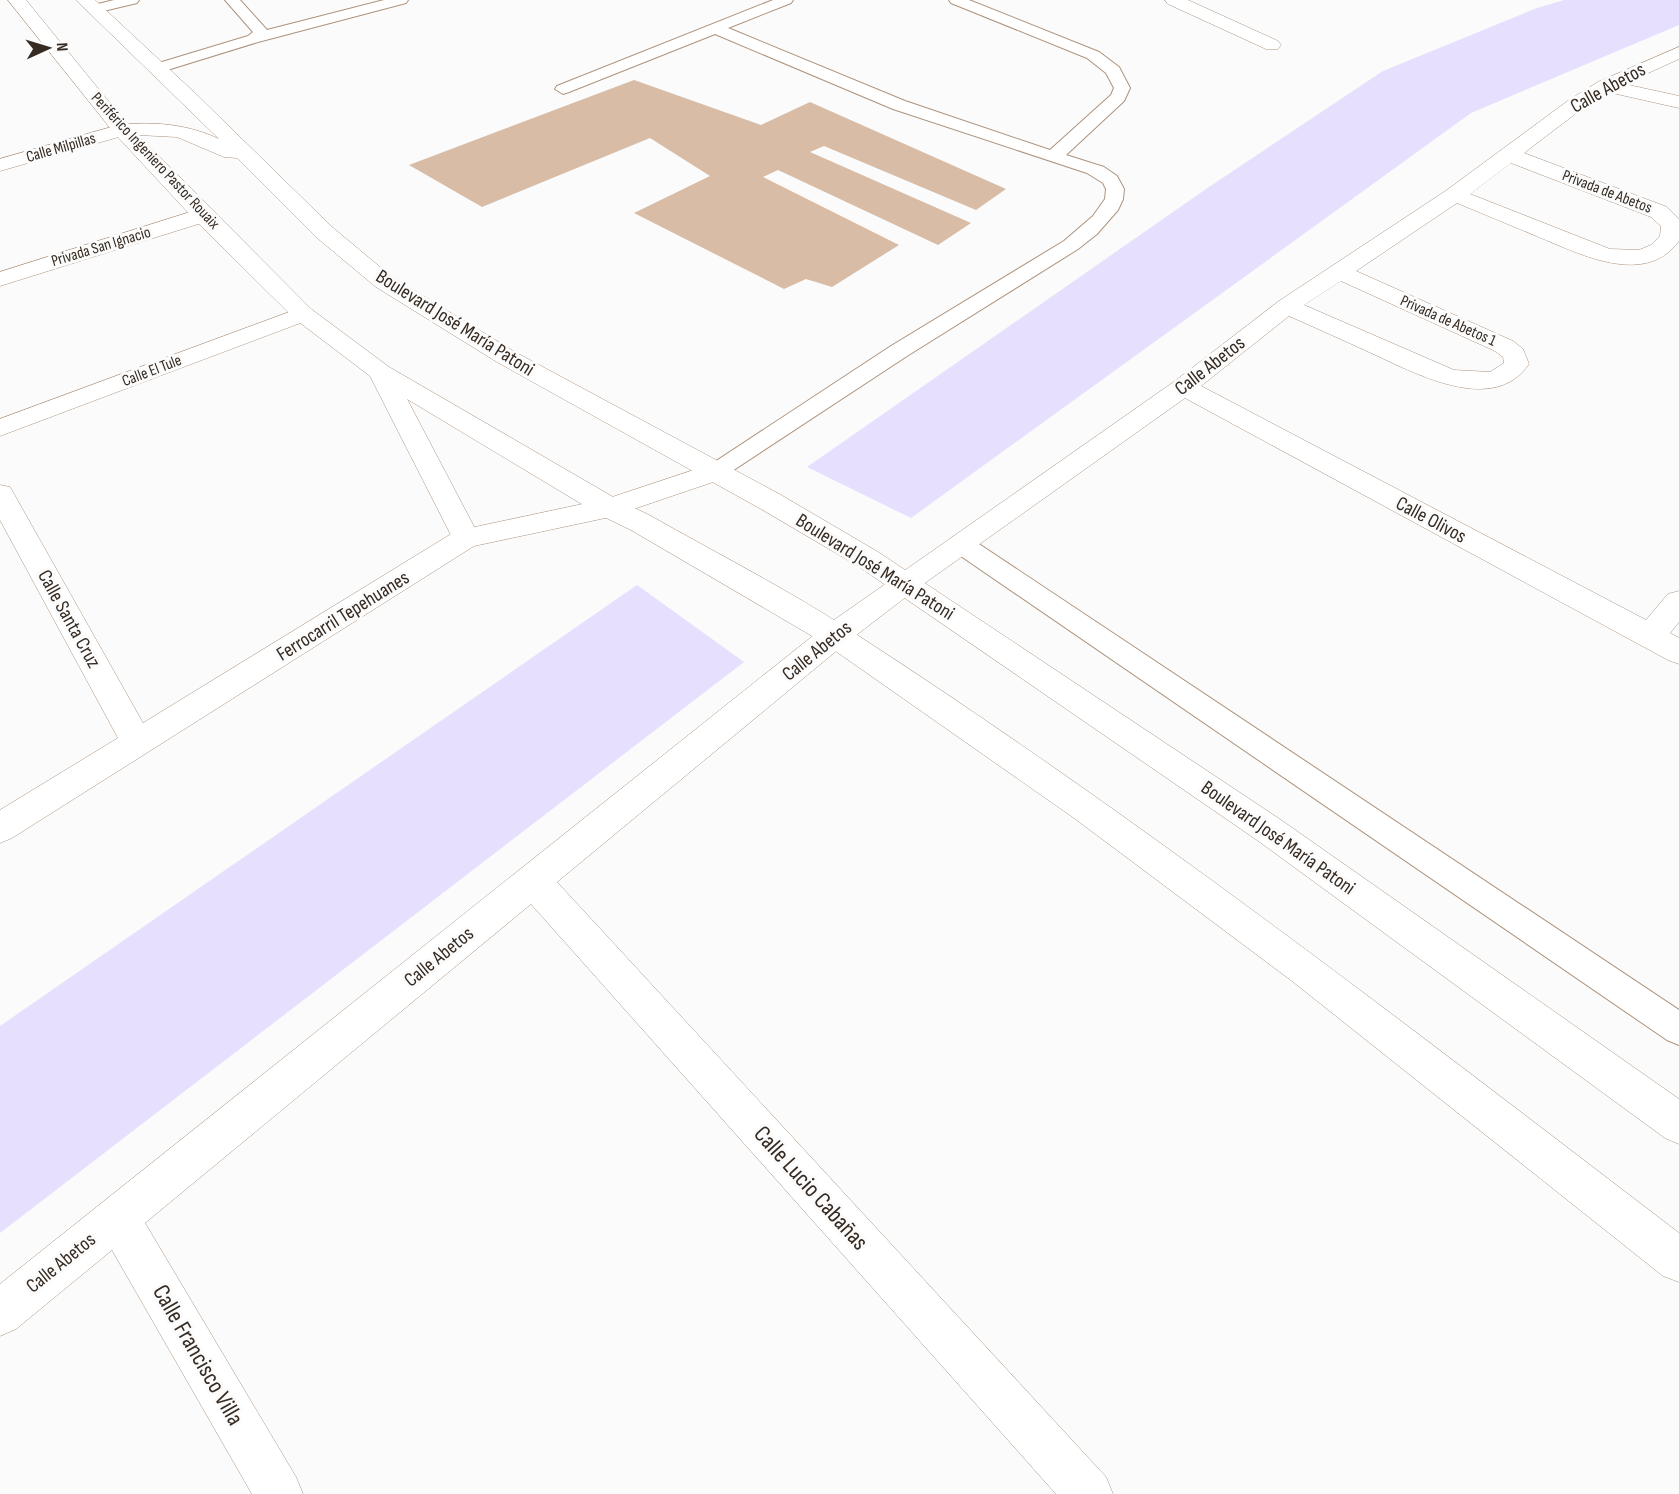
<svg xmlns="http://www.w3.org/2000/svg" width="1679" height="1494" viewBox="0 0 1679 1494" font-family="'Sofia Sans Condensed',sans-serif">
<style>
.green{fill:#e6dffe}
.building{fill:#d8bca5}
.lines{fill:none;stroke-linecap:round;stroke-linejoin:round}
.service-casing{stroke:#ad937d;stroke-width:2}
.minor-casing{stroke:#ad937d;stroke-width:1}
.secondary-casing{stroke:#ad937d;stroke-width:1}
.service{fill:#fff;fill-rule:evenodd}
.minor{fill:#fff;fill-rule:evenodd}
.secondary{fill:#fff;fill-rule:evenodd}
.labels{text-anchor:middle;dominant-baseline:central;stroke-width:6;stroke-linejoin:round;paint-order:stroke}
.far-street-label{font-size:16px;fill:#362b22;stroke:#fbfbfb}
.street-label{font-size:20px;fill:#362b22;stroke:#fbfbfb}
.near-street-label{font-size:24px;fill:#362b22;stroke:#fbfbfb}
</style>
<rect width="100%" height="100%" fill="#fbfbfb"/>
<g class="green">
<path d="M1564,0h115v25l-208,88 -560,405 -104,-51 399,-278 177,-118 154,-63z"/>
<path d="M637,585l107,77 -744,571v-207z"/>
</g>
<path class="building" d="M634,80l127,45 49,-23 196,87 -30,21 -152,-64 -14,6 161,71 -33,22 -160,-75 -15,7 136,68 -67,42 -26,-8 -22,10 -150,-76 76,-37 -60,-38 -168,69 -73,-42z"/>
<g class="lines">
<defs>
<g id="service">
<path d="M114,0h25l-2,3 -42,10 -7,-4 2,-3z"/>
<path d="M225,0h15l27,30 117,-30h24l-2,3 -148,39 -94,29h-12l-2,-3 2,-3 96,-29 5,-4z"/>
<path d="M773,0h20l-2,3 -63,25 177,73 145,49 61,-55 3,-7 -8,-15 -19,-15 -136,-55 -2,-3h20l130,52 20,15 11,21 -6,13 -58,54 38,12 13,9 7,13 -1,10 -5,11 -21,24 -19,15 -171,107 -184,121 -8,3 -8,-3 -4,-5 4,-5 184,-121 173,-105 29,-25 12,-17 1,-10 -3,-6 -16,-10 -194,-64 -178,-75 -146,58 -6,2 -8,-5 2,-3z"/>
<path d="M961,535l9,3 709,472v35l-12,-5 -715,-490 -3,-6 3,-6z"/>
</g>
<g id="minor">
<path d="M1165,0h23l90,41 3,4 -3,4h-12l-98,-45z"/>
<path d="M1679,47v12l-55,25 55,12v12l-71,-16 -25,16 -59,45 143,54 12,12v22c-35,48 -103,11 -145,-6 -26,-11 -51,-21 -77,-32l-101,68 157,70 10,8 6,15c-36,53 -116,8 -160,-12 -26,-12 -53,-24 -80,-36l-88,70 445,234 22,-26 11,-3v31l-9,11 9,5v26l-11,-4 -483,-262 -270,192 -69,53 -289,239 549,595 7,17h-57l-525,-590 -386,319 151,254 7,17h-51l-140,-244 -96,79 -16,7v-52l824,-657 351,-246 104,-80 168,-111 122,-90 29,-18zM1511,163l140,54 10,9 -1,10 -9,9 -12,5 -29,-1 -140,-55zM1341,281l154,70 8,6 1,6 -14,9 -36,-2 -150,-65z"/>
<path d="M122,124l7,2 3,4 -3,4 -129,37v-12z"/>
<path d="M203,208l8,2 3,5 -3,5 -211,66v-14z"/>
<path d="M303,307l8,2 4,5 -4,5 -311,117v-17z"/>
<path d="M715,463l10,3 4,6 -4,6 -115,39 -136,29 -462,292 -12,5v-33l118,-72 -118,-218v-35l10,2 4,7 129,229 313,-192 150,-32z"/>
</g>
<path id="secondary" d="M8,0h18l101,124c33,-2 62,1 92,15l-143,-139h19l101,94 136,133 60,50 123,75 266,143 97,57 403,268 398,279v45l-14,-6 -408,-298 -399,-274 -97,-57 -264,-147 -121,-75 -60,-50 -79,-79 -13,-1 -47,-20 -39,-2 173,174 78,58 231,134 31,15c65,37 134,72 197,113 288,186 559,396 831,604v49l-16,-6 -371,-295 -218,-163 -250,-175 -193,-113 -31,-15 -193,-116 73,139 -4,7 -10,3 -10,-3 -86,-169 -75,-57 -100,-99 -80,-86z"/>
</defs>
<use href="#service" class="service-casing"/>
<use href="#minor" class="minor-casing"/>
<use href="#secondary" class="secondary-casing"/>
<use href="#service" class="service"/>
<use href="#minor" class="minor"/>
<use href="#secondary" class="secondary"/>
</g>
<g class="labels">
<g class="far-street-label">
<text transform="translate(61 148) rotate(-16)">Calle Milpillas</text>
<text transform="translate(155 161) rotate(47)">Periférico Ingeniero Pastor Rouaix</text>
<text transform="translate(1607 192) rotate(21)">Privada de Abetos</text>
<text transform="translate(101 247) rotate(-17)">Privada San Ignacio</text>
<text transform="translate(1448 321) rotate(24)">Privada de Abetos 1</text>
<text transform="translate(152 371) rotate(-21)">Calle El Tule</text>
</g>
<g class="street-label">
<text transform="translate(1608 88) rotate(-29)">Calle Abetos</text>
<text transform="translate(455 323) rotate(32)">Boulevard José María Patoni</text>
<text transform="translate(1210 366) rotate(-38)">Calle Abetos</text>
<text transform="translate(1431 520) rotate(28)">Calle Olivos</text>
<text transform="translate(875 567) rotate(32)">Boulevard José María Patoni</text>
<text transform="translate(343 616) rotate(-32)">Ferrocarril Tepehuanes</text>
<text transform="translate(69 619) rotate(61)">Calle Santa Cruz</text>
<text transform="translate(817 651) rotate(-39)">Calle Abetos</text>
<text transform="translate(1278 838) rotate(35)">Boulevard José María Patoni</text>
<text transform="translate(439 957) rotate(-39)">Calle Abetos</text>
<text transform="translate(61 1263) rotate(-39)">Calle Abetos</text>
</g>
<g class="near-street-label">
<text transform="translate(811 1188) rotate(48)">Calle Lucio Cabañas</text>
<text transform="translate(198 1355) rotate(60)">Calle Francisco Villa</text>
</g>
</g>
<g transform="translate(48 48) rotate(86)" stroke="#fbfbfb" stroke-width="4.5" paint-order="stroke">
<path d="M0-4.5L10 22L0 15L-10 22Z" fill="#362b22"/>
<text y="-9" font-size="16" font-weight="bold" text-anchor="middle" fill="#362b22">N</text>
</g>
</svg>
